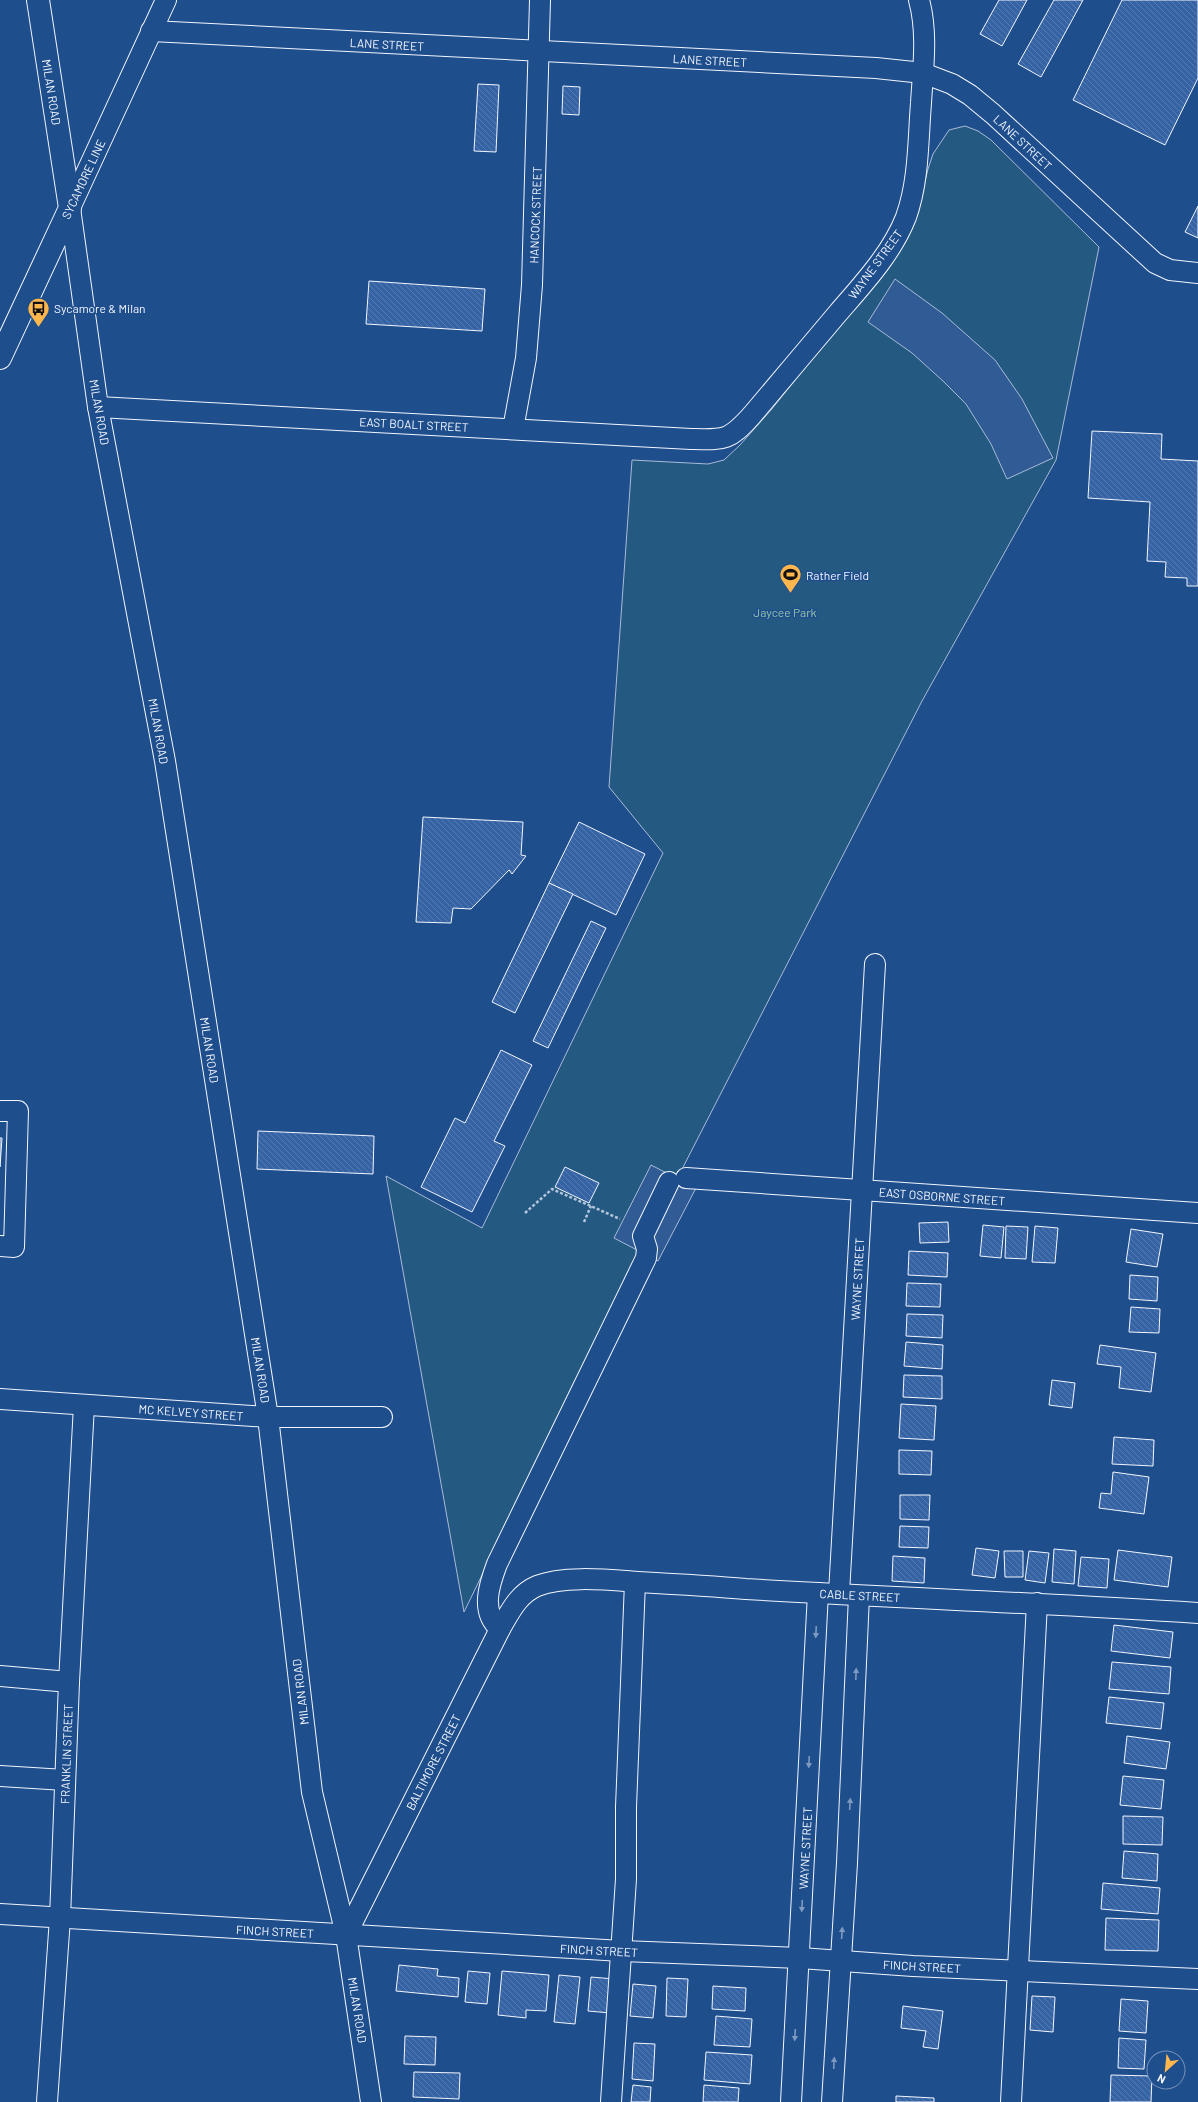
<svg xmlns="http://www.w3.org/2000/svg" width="1198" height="2102" viewBox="0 0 1198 2102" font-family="Barlow,sans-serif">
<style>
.green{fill:#245a82;stroke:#a8bbd7}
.parking{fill:#305b95;stroke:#a8bbd7}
.building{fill:url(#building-back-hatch);stroke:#f2f6ff}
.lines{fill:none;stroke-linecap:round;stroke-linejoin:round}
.minor-casing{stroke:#f2f6ff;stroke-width:22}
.major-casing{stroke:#f2f6ff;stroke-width:24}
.path{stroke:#b3c4dc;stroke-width:2.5;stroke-dasharray:3 2;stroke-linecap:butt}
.minor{stroke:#1f4e8c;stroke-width:20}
.major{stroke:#1f4e8c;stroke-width:22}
.oneway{fill:#7e9ac0}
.labels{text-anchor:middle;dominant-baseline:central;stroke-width:3;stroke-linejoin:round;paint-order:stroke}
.street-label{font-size:12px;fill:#f2f6ff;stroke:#1f4e8c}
.poi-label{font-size:12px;fill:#f2f6ff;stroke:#1f4e8c;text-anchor:start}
.park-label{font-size:12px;fill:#97c8a6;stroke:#1f4e8c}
</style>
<defs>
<pattern id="building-back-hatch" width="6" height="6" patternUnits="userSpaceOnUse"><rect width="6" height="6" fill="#3563a3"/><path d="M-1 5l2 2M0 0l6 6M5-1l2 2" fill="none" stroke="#537ab1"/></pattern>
</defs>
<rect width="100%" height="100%" fill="#1f4e8c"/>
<path class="green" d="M965,126l13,5 13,9 108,107 -43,213 -134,241 -285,556 -173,355 -78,-436 96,52 181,-375 -54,-66 23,-327 76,4 16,-4 16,-15 31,-35 134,-167 15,-40 8,-34 5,-15 16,-24z"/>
<g class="parking">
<path d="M895,279l47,34 53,47 27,39 31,59 -46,21 -16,-35 -25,-40 -23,-23 -31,-28 -44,-31z"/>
<path d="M651,1165l45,23 -38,73 -44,-23z"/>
</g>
<g class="building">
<path d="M999,0h28l-25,46 -22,-12z"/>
<path d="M1054,0h29l-42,77 -23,-13z"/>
<path d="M1122,0h76v78l-33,67 -92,-45z"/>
<path d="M478,84l21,1 -3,67 -22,-1z"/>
<path d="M563,86l17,1 -1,28 -17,-1z"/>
<path d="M1198,206v32l-13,-6z"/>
<path d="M369,281l116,8 -3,42 -116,-7z"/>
<path d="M1092,431l70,3 -1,25 37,2v125h-11v-8l-22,-1 1,-15 -19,-1 3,-59 -62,-4z"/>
<path d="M423,817l100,5 -2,33 5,1 -14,18 -3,-4 -38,39 -18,-1 -2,15 -35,-1z"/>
<path d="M579,822l66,32 -29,61 -67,-32z"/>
<path d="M549,883l24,11 -58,119 -23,-11z"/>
<path d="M591,921l15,7 -58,120 -15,-7z"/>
<path d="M501,1050l31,15 -38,76 11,5 -33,66 -51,-25 34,-69 10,5z"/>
<path d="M258,1131l116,5 -1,38 -116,-5z"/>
<path d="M0,1138h2l-2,29z"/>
<path d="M565,1167l34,16 -10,20 -34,-16z"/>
<path d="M948,1222l1,20 -29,1 -1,-20z"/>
<path d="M983,1225l21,2 -3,31 -21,-2z"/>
<path d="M1006,1226l22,1 -2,32 -21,-1z"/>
<path d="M1035,1226l23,2 -3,35 -23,-1z"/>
<path d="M1131,1229l32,5 -6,33 -31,-5z"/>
<path d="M909,1251l39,2 -1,24 -39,-2z"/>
<path d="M1130,1275l28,2 -1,24 -28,-2z"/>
<path d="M907,1283l34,1 -1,23 -34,-1z"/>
<path d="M1131,1307l29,2 -1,24 -30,-1z"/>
<path d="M907,1314l36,1 -1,23 -36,-2z"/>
<path d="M906,1342l37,3 -1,24 -38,-3z"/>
<path d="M1100,1345l56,8 -5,39 -32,-4 2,-21 -24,-3z"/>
<path d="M904,1375l38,1v23l-39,-2z"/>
<path d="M1052,1380l23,3 -3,25 -23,-3z"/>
<path d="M901,1404l35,2 -2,34 -35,-2z"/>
<path d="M1114,1437l40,3 -1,26 -41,-2z"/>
<path d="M899,1450l33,1 -1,24 -32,-1z"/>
<path d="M1113,1472l36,5 -5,37 -45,-6 2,-15 10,1z"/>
<path d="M900,1495h30l-1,25 -29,-1z"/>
<path d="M900,1526l29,1 -1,21 -29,-1z"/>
<path d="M976,1548l23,3 -4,27 -23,-3z"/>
<path d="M1054,1549l22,2 -2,33 -22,-2z"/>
<path d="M1118,1550l54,7 -4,30 -54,-7z"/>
<path d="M1004,1551h19v26h-18z"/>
<path d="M1029,1551l20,2 -4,30 -20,-3z"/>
<path d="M893,1556l32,2 -1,25 -32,-2z"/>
<path d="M1081,1557l28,2 -2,29 -29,-2z"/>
<path d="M1114,1625l59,7 -3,26 -59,-7z"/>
<path d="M1112,1662l59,5 -2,27 -60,-5z"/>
<path d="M1109,1697l55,6 -3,26 -55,-6z"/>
<path d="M1127,1736l43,6 -4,27 -42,-6z"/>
<path d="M1123,1776l41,4 -3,29 -41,-4z"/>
<path d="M1123,1816l40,1 -1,28 -39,-1z"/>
<path d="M1124,1851l34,3 -1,27 -35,-3z"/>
<path d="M1103,1883l57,5 -2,26 -57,-5z"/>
<path d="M1106,1918l53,2 -1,31 -53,-1z"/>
<path d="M399,1965l39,4 -1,7 22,2 -1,19 -62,-6z"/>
<path d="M468,1971l22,2 -3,31 -22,-2z"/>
<path d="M502,1971l47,4 -3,36 -20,-1v8l-28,-3z"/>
<path d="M559,1975l21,2 -5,47 -21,-2z"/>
<path d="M591,1977l23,2 -3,34 -23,-2z"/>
<path d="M667,1978l21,1 -2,38 -20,-1z"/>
<path d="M633,1984l23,2 -3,32 -23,-2z"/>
<path d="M713,1986l33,2 -1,23 -33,-2z"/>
<path d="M1032,1996l23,1 -2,35 -23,-2z"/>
<path d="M1121,1999l27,2 -2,32 -27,-2z"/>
<path d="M903,2006l40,5 -5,38 -15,-2 3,-16 -25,-3z"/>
<path d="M716,2016l36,3 -2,28 -36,-2z"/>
<path d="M405,2036l31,1 -1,28 -31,-1z"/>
<path d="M1119,2038l27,2 -2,29 -26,-1z"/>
<path d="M634,2043l21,1 -2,37 -21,-2z"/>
<path d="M706,2052l46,3 -2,29 -46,-4z"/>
<path d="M414,2072l46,1 -1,26 -46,-2z"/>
<path d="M1111,2075l41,1 -1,26h-41z"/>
<path d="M633,2085l18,2 -1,15h-19z"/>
<path d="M704,2085l35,3 -1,14h-35z"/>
<path d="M896,2096l38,2v4h-38z"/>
</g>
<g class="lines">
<defs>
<g id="minor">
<path d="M166,0l-96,208 28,199 67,354 103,656 44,375 34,143 25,167"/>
<path d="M151,31l725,37 47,5 29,11 18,11 23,19 162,149 15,7 28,3"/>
<path d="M98,407l593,32c33,1 38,2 61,-24 29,-34 57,-68 86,-102 25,-29 54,-60 68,-96 13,-36 12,-77 15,-114 2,-34 7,-70 -2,-103"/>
<path d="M513,429l13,-71 6,-73 8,-285"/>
<path d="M0,1111h18l-4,136 -14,-1"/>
<path d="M686,1178l512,35"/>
<path d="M0,1399l268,18h114"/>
<path d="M839,1593l36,-629"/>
<path d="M500,1629c-20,-17 -11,-44 -3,-65l149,-306 1,-9 -4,-13 26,-54"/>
<path d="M0,1676l69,6"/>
<path d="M0,1776l65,4"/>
<path d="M0,1914l622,37 178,7 113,8 285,13"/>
<path d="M346,1935l154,-306c10,-17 18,-35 37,-43 27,-11 73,-6 101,-4 36,2 72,4 108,7 151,9 301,14 452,24"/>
<path d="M47,2102l13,-184 9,-236 15,-277"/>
<path d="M611,2102l15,-223v-72l9,-225"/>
<path d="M791,2102l27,-509"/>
<path d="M832,2102l15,-239 12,-267"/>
<path d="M1011,2102l26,-499"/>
</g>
<path id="major" d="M0,358l70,-150 -32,-208"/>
</defs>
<use href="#minor" class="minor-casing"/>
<use href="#major" class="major-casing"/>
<g class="path">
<path d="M525,1213l27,-24 68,30"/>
<path d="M584,1222l7,-16"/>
</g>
<use href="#minor" class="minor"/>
<use href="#major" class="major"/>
</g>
<defs><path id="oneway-solid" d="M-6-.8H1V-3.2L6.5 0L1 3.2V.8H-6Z"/></defs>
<g class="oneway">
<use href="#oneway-solid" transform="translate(816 1632) rotate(93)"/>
<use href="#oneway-solid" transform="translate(856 1674) rotate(-88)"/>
<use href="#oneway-solid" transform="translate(809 1762) rotate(93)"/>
<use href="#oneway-solid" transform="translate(850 1804) rotate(-87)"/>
<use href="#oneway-solid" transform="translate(802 1906) rotate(93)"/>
<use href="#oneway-solid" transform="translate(842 1933) rotate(-86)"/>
<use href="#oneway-solid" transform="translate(795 2035) rotate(93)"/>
<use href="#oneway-solid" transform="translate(834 2063) rotate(-87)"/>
</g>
<defs>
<symbol id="bus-pin" viewBox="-11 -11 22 30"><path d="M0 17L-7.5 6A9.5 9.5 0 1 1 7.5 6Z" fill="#ffb74d" stroke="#1f4e8c"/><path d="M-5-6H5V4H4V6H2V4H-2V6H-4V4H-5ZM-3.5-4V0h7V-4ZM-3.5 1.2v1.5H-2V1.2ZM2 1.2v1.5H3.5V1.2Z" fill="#111"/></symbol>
<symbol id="stadium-pin" viewBox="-11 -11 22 30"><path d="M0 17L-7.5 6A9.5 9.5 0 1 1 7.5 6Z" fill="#ffb74d" stroke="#1f4e8c"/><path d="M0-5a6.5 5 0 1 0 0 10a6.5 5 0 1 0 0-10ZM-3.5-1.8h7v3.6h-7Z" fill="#111"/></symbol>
</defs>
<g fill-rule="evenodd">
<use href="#bus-pin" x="26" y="296" width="25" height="34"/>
<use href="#stadium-pin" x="778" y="562" width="25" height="34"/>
</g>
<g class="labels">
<g class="street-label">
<text transform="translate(387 44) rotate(3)">LANE STREET</text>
<text transform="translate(710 60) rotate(3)">LANE STREET</text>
<text transform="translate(52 92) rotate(81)">MILAN ROAD</text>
<text transform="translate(1023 142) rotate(43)">LANE STREET</text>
<text transform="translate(83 179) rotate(-65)">SYCAMORE LINE</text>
<text transform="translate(535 215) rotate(-88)">HANCOCK STREET</text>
<text transform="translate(875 264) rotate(-54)">WAYNE STREET</text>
<text transform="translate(100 412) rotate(80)">MILAN ROAD</text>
<text transform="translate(414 424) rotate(3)">EAST BOALT STREET</text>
<text transform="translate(159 731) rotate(80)">MILAN ROAD</text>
<text transform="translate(210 1050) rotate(81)">MILAN ROAD</text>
<text transform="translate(942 1196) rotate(4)">EAST OSBORNE STREET</text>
<text transform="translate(857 1279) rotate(-87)">WAYNE STREET</text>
<text transform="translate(261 1370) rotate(81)">MILAN ROAD</text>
<text transform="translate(191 1412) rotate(4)">MC KELVEY STREET</text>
<text transform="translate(860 1595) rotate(3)">CABLE STREET</text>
<text transform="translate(300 1692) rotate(-97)">MILAN ROAD</text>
<text transform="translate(66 1754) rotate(-88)">FRANKLIN STREET</text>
<text transform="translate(433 1762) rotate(-63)">BALTIMORE STREET</text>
<text transform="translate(805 1848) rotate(-87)">WAYNE STREET</text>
<text transform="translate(275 1931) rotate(3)">FINCH STREET</text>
<text transform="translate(599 1950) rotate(3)">FINCH STREET</text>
<text transform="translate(922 1966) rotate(3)">FINCH STREET</text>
<text transform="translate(358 2010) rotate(81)">MILAN ROAD</text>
</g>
<g class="poi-label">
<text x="54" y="308">Sycamore &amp; Milan</text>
<text x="806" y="575">Rather Field</text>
</g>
<g class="park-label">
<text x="785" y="612">Jaycee Park</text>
</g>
</g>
<g transform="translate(1166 2070) rotate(207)"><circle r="19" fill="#1f4e8c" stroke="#7391ba"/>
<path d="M0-3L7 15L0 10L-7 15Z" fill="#ffb74d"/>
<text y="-6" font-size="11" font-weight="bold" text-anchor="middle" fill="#f2f6ff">N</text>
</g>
</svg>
